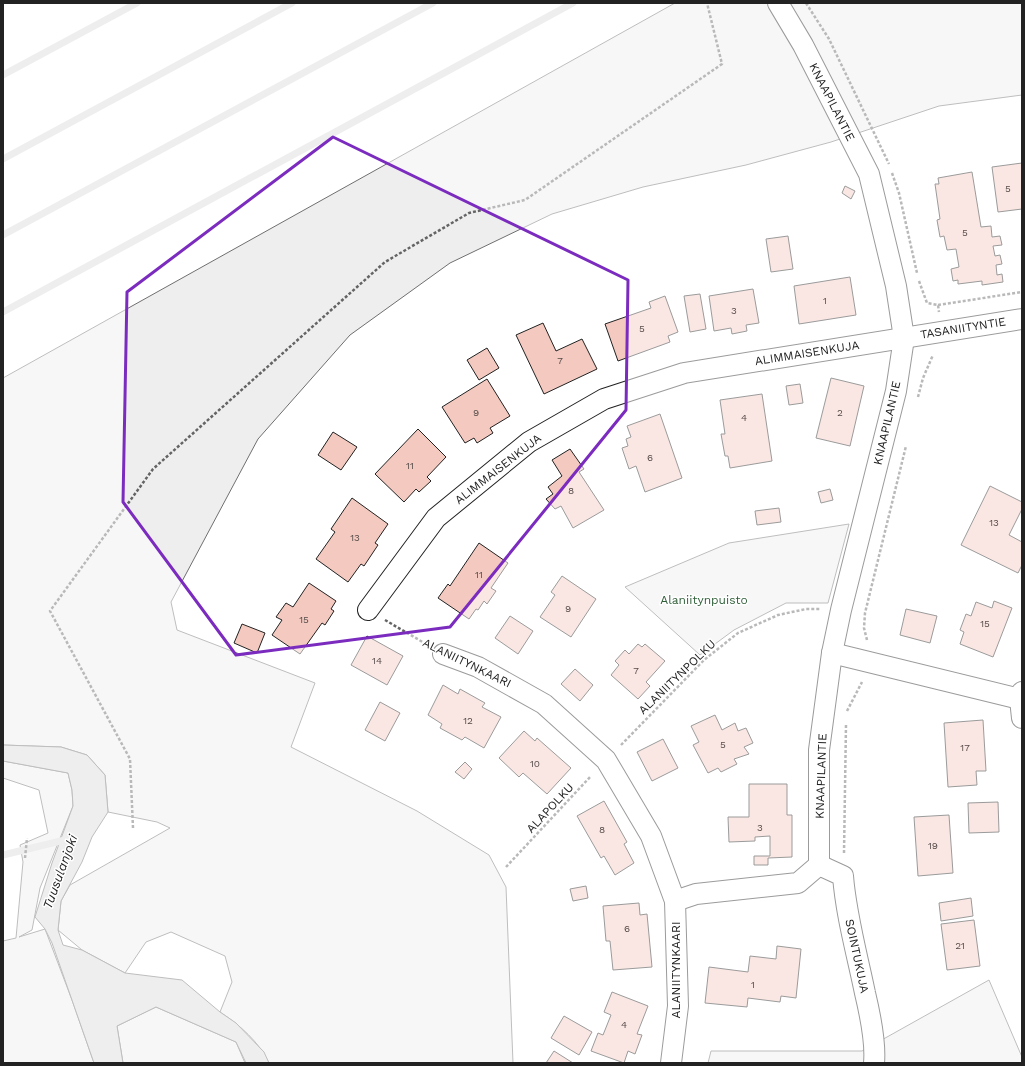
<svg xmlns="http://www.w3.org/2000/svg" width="1025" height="1066" viewBox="0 0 1025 1066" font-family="'Work Sans',sans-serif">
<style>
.green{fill:#eee;stroke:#6f6f6f}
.water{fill:#d9d9d9;stroke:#6f6f6f}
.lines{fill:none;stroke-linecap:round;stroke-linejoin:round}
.stream{stroke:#d9d9d9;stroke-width:7}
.building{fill:#f3c9c0;stroke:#222}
.minor-casing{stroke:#222;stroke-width:22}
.path{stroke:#646464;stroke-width:2.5;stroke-dasharray:3 2;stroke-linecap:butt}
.minor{stroke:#fff;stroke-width:20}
.marked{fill:none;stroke:#7b2cbf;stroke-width:3;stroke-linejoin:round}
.labels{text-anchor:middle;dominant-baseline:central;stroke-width:3;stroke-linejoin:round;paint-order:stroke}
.number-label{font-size:10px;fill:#564c4a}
.street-label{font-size:12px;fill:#222;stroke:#fff}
.park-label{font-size:12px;fill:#2f5e38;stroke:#fff}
.water-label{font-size:13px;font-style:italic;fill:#222;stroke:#fff}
</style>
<rect width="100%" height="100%" fill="#fff"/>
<g class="green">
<path d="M675,3h347v92l-83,11 -108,36 -85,23 -103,22 -91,27 -102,49 -100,72 -92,104 -87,163 6,28 138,53 -24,64 126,64 72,44 17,32 7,176h-244c-10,-21 -29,-38 -49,-51l12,-30 -7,-26 -54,-24 -25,10 -21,31 -43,-23 -24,-20 3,-29 9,-16 100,-57 -13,-6 -49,-10 -3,-37 -18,-20 -26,-8 -58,-2v-367z"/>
<path d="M849,524l-21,79h-42l-52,27 -34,25 -75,-68 104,-44z"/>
<path d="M3,761l65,12 4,17 1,16 -33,82 -8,42 -13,7 26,-8 27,71 22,63h-91v-122l13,-3 7,-76 -3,-17 28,-12 -9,-43 -36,-12z"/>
<path d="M989,980l33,77v6h-314l3,-12h151z"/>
<path d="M156,1007l80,35 9,21h-122l-6,-37z"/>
</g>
<path class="water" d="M3,745l58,2 26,8 18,20 3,37 -16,25 -10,25 -21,39 -3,29 5,15 19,5 43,23 57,7 38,32 16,11 28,29 5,11h-23l-10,-21 -80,-35 -39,19 6,37h-29l-42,-120 -7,-14 -10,-12 17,-54 21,-57 -1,-16 -4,-17 -65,-12z"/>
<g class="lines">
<g class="stream">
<path d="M3,75l134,-72"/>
<path d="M3,159l289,-156"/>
<path d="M3,235l430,-232"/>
<path d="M3,312l570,-309"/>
<path d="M3,855l66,-16"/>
</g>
</g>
<g class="building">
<path d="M1022,163v46l-24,3 -6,-45z"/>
<path d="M972,172l9,55 10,-1 1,11 8,-1 2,9 -9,1 2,10 5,-1 2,9 -6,1 1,10 5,-1 1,8 -21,3v-4l-24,3v-4l-5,1 -2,-12 8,-2 -3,-18 -9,1 -3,-14 -4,1 -3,-17 3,-1 -5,-35h4l-1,-6z"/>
<path d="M845,186l10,5 -4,8 -9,-6z"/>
<path d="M788,236l5,33 -22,3 -5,-33z"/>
<path d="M850,277l6,38 -57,9 -5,-38z"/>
<path d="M753,289l6,34 -13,2 1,6 -15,3 -1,-6 -17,3 -5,-35z"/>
<path d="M700,294l6,35 -16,3 -6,-36z"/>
<path d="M665,296l13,36 -10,4 2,6 -52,19 -13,-37 46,-16 -2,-6z"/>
<path d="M543,323l13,28 26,-12 15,30 -53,25 -28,-59z"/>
<path d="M487,348l12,20 -20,12 -12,-20z"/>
<path d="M831,378l33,8 -14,60 -34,-8z"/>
<path d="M487,379l23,37 -20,12 3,5 -16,10 -3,-5 -9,5 -23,-36z"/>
<path d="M800,384l3,19 -14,2 -3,-19z"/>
<path d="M762,394l10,67 -42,7 -2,-12h-3l-4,-22h4l-5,-34z"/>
<path d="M660,414l22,64 -37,14 -9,-26 -7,3 -7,-21 6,-2 -2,-7 5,-2 -4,-11z"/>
<path d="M418,429l28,28 -19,20 4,4 -12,11 -3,-3 -12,13 -29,-28z"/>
<path d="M333,432l24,15 -16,23 -23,-15z"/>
<path d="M570,449l14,20 -5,3 25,38 -31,18 -12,-22 -6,3 -9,-10 7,-5 -5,-7 14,-11 -10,-16z"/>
<path d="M990,486l32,16v7l-13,26 13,7v23l-4,8 -57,-28z"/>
<path d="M830,489l3,11 -12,3 -3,-11z"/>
<path d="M352,498l36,26 -13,19 3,2 -14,21 -3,-2 -13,18 -32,-23 19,-27 -4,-3z"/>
<path d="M779,508l2,14 -24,3 -2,-14z"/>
<path d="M479,543l29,20 -17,25 5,3 -9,13 -3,-3 -6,9 -2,-1 -7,10 -31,-21 10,-14 2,2z"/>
<path d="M562,576l34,23 -25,38 -31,-20 15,-22 -4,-3z"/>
<path d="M309,583l27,18 -5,8 3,2 -9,14 -3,-2 -22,31 -28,-19 10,-15 -6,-3 10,-14 7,4z"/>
<path d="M994,601l18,7 -19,49 -33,-13 4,-12 -4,-2 6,-16 5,2 5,-14 16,6z"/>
<path d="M906,609l31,7 -7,27 -30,-8z"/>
<path d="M510,616l23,15 -15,23 -23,-16z"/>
<path d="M242,624l23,9 -8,20 -23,-10z"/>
<path d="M367,636l36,20 -16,29 -36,-20z"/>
<path d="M638,644l4,3 3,-3 20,17 -19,21 4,4 -12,13 -27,-24 8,-10 -4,-4 10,-11 4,4z"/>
<path d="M575,669l18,16 -13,16 -19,-17z"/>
<path d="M443,685l15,9 2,-5 25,14 -3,4 19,10 -17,31 -19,-11 -3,3 -22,-12 2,-4 -14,-9z"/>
<path d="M380,702l20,11 -15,28 -20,-11z"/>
<path d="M715,715l7,15 13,-7 3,8 8,-3 7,15 -9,4 5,7 -15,5 3,5 -16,8 -3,-4 -10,5 -15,-28 6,-3 -8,-16z"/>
<path d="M983,720l3,51h-10l1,14 -29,2 -4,-64z"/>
<path d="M524,731l11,10 2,-3 34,30 -24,26 -24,-21 -4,4 -20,-19z"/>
<path d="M663,739l15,29 -26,13 -15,-29z"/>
<path d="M465,762l7,7 -8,10 -9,-7z"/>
<path d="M749,784h38v31h5v42l-24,1v7h-14v-9h16v-20l-15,1v4l-26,1 -1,-25h21z"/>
<path d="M604,801l23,41 -3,2 10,19 -19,12 -11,-19 -3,2 -24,-42z"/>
<path d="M998,802l1,30 -30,1 -1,-30z"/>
<path d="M949,815l4,58 -35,3 -4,-59z"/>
<path d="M586,886l2,12 -15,3 -3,-12z"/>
<path d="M971,898l2,18 -32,5 -2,-18z"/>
<path d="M639,903l1,12 7,-1 5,53 -39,3 -3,-29h-4l-3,-35z"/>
<path d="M974,920l6,46 -33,4 -6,-46z"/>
<path d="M777,946l24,3 -5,49 -15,-2 -1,6 -32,-4 -1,9 -42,-4 4,-36 39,5 2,-16 26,3z"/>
<path d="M612,992l36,14 -11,28 5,1 -7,19 -7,-3 -4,12 -33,-12 7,-18 5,2 8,-20 -7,-3z"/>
<path d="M564,1016l28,16 -13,23 -28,-17z"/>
<path d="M554,1051l19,12h-27z"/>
</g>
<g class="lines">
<defs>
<g id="minor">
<path d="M778,3l25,42 66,129 27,112 8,52 -8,53 -55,219 -9,43 -13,97v115"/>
<path d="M368,610l68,-92 93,-76 75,-43 80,-26 338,-54"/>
<path d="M832,653l188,46"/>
<path d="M443,654l35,13 66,37 62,56 45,76 24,65 3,105 -7,57"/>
<path d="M1022,692l-2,7 2,19"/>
<path d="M819,865l24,11c3,39 14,78 22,117 5,21 11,49 9,70"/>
<path d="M675,901l21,-7 102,-11 21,-18"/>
</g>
</defs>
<use href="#minor" class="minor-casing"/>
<g class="path">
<path d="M806,3l23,36 60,125"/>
<path d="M892,173l7,20 18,80"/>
<path d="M919,281l8,22 11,2 1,7"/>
<path d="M938,305l84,-13"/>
<path d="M918,397l5,-19 10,-23"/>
<path d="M385,620l41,24"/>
<path d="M867,640l-3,-12 1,-15 41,-167"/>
<path d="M847,711l15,-29"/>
<path d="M621,745l83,-85 34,-27 40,-18 28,-6h14"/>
<path d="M133,828l-3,-69 -80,-148 103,-142 232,-207 84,-49 56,-13 197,-136 -15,-61"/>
<path d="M844,853l2,-129"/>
<path d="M25,858l2,-20"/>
<path d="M506,867l85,-91"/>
</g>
<use href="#minor" class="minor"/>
</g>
<path d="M0 0H1025V1066H0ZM333,137l295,143 -2,130 -176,217 -214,28 -113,-153 4,-210z" fill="#fff" fill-opacity=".55" fill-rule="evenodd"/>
<path class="marked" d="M333,137l295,143 -2,130 -176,217 -214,28 -113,-153 4,-210z"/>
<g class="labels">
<g class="number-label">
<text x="1008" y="188">5</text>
<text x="965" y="232">5</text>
<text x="825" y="300">1</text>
<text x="734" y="310">3</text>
<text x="642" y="328">5</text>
<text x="560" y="360">7</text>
<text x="476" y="412">9</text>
<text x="840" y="412">2</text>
<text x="744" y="417">4</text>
<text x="650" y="457">6</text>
<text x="410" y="465">11</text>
<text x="571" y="490">8</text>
<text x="994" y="522">13</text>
<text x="355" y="537">13</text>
<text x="479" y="574">11</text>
<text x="568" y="608">9</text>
<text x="304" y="619">15</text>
<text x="985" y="623">15</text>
<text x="377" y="660">14</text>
<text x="636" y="670">7</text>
<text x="468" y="720">12</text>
<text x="723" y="744">5</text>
<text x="965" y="747">17</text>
<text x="535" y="763">10</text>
<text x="760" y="827">3</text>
<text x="602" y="829">8</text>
<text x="933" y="845">19</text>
<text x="627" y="928">6</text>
<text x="960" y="945">21</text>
<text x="753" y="984">1</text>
<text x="624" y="1024">4</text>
</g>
<g class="street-label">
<text transform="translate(832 102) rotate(63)">KNAAPILANTIE</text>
<text transform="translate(963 328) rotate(-9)">TASANIITYNTIE</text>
<text transform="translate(807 353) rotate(-9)">ALIMMAISENKUJA</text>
<text transform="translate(887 423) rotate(-77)">KNAAPILANTIE</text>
<text transform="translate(498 469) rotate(-38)">ALIMMAISENKUJA</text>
<text transform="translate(467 663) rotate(26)">ALANIITYNKAARI</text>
<text transform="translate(677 677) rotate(-44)">ALANIITYNPOLKU</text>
<text transform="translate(821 776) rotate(-88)">KNAAPILANTIE</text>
<text transform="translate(550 808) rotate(-47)">ALAPOLKU</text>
<text transform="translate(857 956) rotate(78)">SOINTUKUJA</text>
<text transform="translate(676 970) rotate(-90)">ALANIITYNKAARI</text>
</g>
<g class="park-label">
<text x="704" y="600">Alaniitynpuisto</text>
</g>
<g class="water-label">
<text transform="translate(60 872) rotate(-70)">Tuusulanjoki</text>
</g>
</g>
<rect width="1025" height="1066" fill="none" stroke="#222222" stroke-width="8"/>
</svg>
